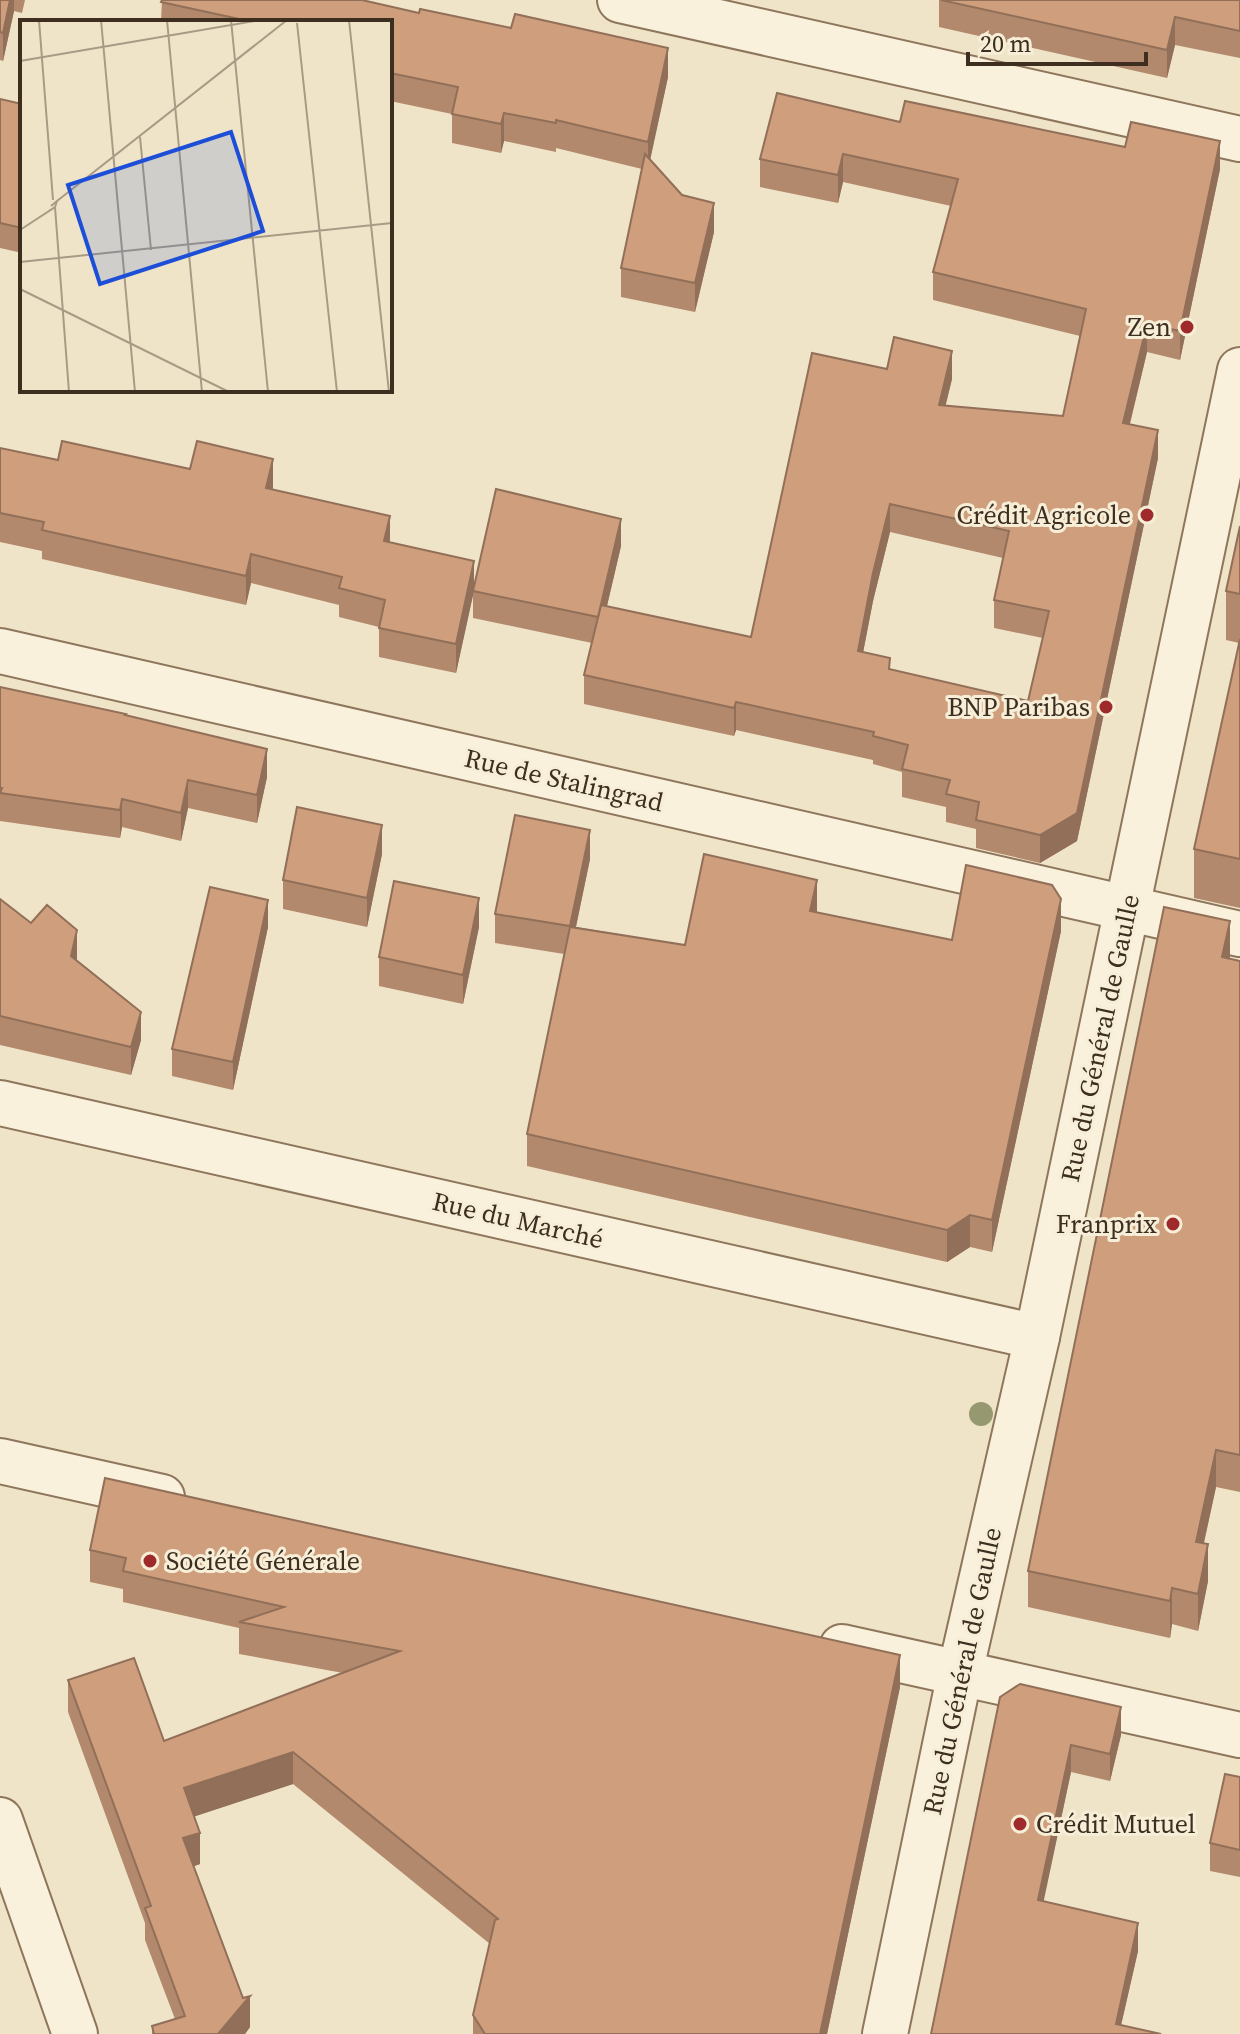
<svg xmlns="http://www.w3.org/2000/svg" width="1240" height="2034" viewBox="0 0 1240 2034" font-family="'Source Serif 4',serif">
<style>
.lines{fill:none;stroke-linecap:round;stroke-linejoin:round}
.minor-casing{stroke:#8d765c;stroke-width:48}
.minor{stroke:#faf1dc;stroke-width:44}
.tree{fill:#96986f}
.wall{fill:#b2896c;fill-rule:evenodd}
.shaded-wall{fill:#916f58}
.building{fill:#cf9f7d;stroke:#916f58;stroke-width:2;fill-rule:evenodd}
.poi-dot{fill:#9e2a2b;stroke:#f7eed8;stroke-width:3}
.labels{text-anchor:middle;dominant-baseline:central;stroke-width:6;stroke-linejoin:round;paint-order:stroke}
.poi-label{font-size:26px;fill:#3d2e20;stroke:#f7eed8;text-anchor:end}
.street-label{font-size:26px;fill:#3d2e20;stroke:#f7eed8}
.inset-road{fill:none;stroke:#a89b85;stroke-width:2}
.view{fill:#1d4ed8;fill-opacity:0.15;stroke:#1d4ed8;stroke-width:4}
.inset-edge{fill:none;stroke:#3d2e20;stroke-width:4}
</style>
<rect width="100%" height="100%" fill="#f0e4c8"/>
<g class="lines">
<defs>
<g id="minor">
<path d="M620,0l620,139"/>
<path d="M0,651l1240,283"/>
<path d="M0,1103l1037,234"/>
<path d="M0,1461l162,36"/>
<path d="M842,1647l398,88"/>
<path d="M0,1820l75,214"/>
<path d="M885,2034l75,-361 77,-336 203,-967"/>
</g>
</defs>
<use href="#minor" class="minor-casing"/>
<use href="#minor" class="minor"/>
</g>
<circle class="tree" cx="981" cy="1414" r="12"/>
<g class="wall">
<path d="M0,0h25l-3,13 -8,-2 -11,50 -3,-1z"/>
<path d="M162,0h200l57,13 1,-4 91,19 4,-14 153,34v29l-18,82 32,36 32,8v29l-19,80 -74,-15v-29l21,-99 -86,-21v4l-52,-11 -3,12 -49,-10v-29l-62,-13v-79h-229z"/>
<path d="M939,0h301v58l-65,-13 -8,33 -228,-51z"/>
<path d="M0,99l22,5v149l-22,-5z"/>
<path d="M900,122l320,47 -40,191 -33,-8 -17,72 28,34 -81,383 -37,22 -64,-15v-19l-30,-7v-15l-44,-10v-25l-29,-8v-4l-137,-30 -2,6 -150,-32v-29l8,-32 -119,-25v-24l-17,79 -77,-16v-30l-40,-10v-12l-88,-22 -5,22 -204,-46v-8l-42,-9v-94l58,12 214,29 118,53 84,45 147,-41 -14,60 144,31 136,-268 65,10 -7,27 118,10 17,-80 -147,-36v-28l18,-66 -108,-24 -5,21 -78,-16v-28zM890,532l113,26 -9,42v28l49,10 -15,63 -138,-32 -27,-17 10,-51z"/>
<path d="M1240,526v382l-46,-10v-49l45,-206 -13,-3v-49z"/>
<path d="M0,687l126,29 141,61 -10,46 -69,-15 -7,33 -59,-14 -2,11 -120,-17z"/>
<path d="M382,854l-15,73 -84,-18v-29z"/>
<path d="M590,859l-14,68 109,18 132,-33 135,28 109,-9 -69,321 -22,-5 -23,15 -420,-96v-32l37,-180 -69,-11v-29z"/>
<path d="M0,899l77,59v2l64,80 -10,35 -131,-30z"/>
<path d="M268,927l-35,163 -61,-14v-27z"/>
<path d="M479,927l-16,77 -84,-18v-29z"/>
<path d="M1230,959l10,2v531l-24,-5 -12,56 4,38 -10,50 -26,-7 -2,14 -142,-31v-36z"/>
<path d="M90,1550l810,137 -73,347h-354v-19l17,-71 -197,-160 -99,32 6,48 -6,2 56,161 -5,7h-93v-8l23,-7 -30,-79v-17l-77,-211v-32l96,61 179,-68 -104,-19v-26l-116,-26v-13l-33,-7z"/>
<path d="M1000,1697l121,38 -11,46 -39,-9 -28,129 95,50 -17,74 -190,9z"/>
<path d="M1240,1777v100l-30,-6v-28z"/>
</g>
<g class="shaded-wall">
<path d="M10,0h4v11l-11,50v-28z"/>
<path d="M1175,17v28l-8,33v-28z"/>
<path d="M668,48v29l-20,93v-28z"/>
<path d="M504,113v28l-3,12v-29z"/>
<path d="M1220,141v28l-40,191v-29z"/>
<path d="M843,154v28l-5,21v-28z"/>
<path d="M714,203v29l-19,80v-29z"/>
<path d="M1147,324v28l-24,99v-28z"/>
<path d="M952,351v28l-13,54v-28z"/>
<path d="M1158,430v28l-81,383 -37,22v-28z"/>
<path d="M273,459v29l-7,29v-29z"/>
<path d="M890,504v28l-17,69 -15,78v-28l15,-78z"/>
<path d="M390,516v29l-6,-4z"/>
<path d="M621,519v27l-23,98v-27z"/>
<path d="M251,554v29l-5,22v-29z"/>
<path d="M474,561v30l-18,82v-29z"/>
<path d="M736,702v28l-2,6v-28z"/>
<path d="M267,749v28l-10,46v-28z"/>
<path d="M188,780v28l-7,33v-28z"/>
<path d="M122,799v28l-2,11v-28z"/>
<path d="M382,825v29l-15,73v-29z"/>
<path d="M590,830v29l-20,96v-29z"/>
<path d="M817,880v32l-7,-1z"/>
<path d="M479,898v29l-16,77v-29z"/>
<path d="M1061,899v32l-69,321v-32z"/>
<path d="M268,900v27l-35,163v-28z"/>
<path d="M1230,921v36l-8,37v-37z"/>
<path d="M77,930v28l-6,26v-28z"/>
<path d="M141,1012v28l-10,35v-28z"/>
<path d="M970,1215v32l-23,15v-32z"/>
<path d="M1216,1450v37l-20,91v-36z"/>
<path d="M1208,1544v37l-10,50v-37z"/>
<path d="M1172,1588v36l-2,14v-37z"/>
<path d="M900,1655v32l-73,347h-7z"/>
<path d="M1121,1707v28l-11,46v-27z"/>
<path d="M1071,1745v27l-33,156v-28z"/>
<path d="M293,1752v32l-109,36v-32z"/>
<path d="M200,1833v31l-17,6v-32z"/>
<path d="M1138,1923v28l-19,83 -3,-10z"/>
<path d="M250,1996v31l-5,7h-27z"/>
</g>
<g class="building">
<path d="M0,0h10l-7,33 -3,-1z"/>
<path d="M162,0h200l57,13 1,-4 91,19 4,-14 153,34 -20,94 -92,-22v3l-52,-10 -3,11 -49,-10 6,-27 -68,-14v-51h-137l-92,-20z"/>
<path d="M941,0h299v31l-65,-14 -8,33z"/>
<path d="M777,93l123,29 5,-21 220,46 6,-25 89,19 -40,190 -33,-7 -24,99 35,7 -81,383 -37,22 -64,-15 3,-18 -33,-8 4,-14 -48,-11 6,-24 -35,-9 1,-4 -138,-30 -2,6 -150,-33 17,-70 150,32 61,-284 75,16 7,-32 58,14 -13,54 124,11 23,-107 -153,-37 25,-93 -115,-25 -5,21 -78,-16zM890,504l119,27 -15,69 55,11 -21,90 -139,-32 1,-11 -32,-7 15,-78z"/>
<path d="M0,99l22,5v124l-22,-5z"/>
<path d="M645,154l37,41 32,8 -19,80 -74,-15z"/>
<path d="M62,441l128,28 7,-28 76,18 -7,29 124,28 -6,25 90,20 -18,83 -77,-16 6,-28 -46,-12 3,-11 -91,-23 -5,22 -204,-46 2,-8 -44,-9v-65l58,12z"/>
<path d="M496,489l125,30 -23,98 -125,-26z"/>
<path d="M1240,526v68l-14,-3z"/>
<path d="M1240,639v220l-46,-10z"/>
<path d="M0,687l126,27 -1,1 142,34 -10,46 -69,-15 -7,33 -59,-14 -2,11 -120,-17 2,-5h-2z"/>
<path d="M297,807l85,18 -15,73 -84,-18z"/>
<path d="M515,815l75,15 -20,96 -75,-12z"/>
<path d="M704,854l113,26 -7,31 142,29 14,-75 86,20 9,14 -69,321 -22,-5 -23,15 -420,-96 43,-207 115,18z"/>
<path d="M394,881l85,17 -16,77 -84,-18z"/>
<path d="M210,887l58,13 -35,162 -61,-13z"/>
<path d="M0,899l31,24 16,-18 30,25 -6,26 70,56 -10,35 -131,-31z"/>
<path d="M1164,907l66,14 -8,36 18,4v494l-24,-5 -20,92 12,2 -10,50 -26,-6 -2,13 -142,-30z"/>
<path d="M105,1478l795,177 -80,379h-335l-12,-19 22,-95 3,-1 -205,-167 -109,36 16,45 -17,5 60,160 7,-2 -32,38h-64l-2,-8 33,-10 -40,-108 6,-2 -83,-226 66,-22 30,83 236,-90 -161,-29 45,-15 -161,-36 3,-13 -36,-8z"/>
<path d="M1020,1684l101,23 -11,47 -39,-9 -33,155 100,23 -22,101 45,10h-230l69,-337z"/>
<path d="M1225,1774l15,3v73l-30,-7z"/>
</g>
<g class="poi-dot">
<circle cx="1187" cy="327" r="8"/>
<circle cx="1147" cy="515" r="8"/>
<circle cx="1106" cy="707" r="8"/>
<circle cx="1173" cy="1224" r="8"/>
<circle cx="150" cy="1561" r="8"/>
<circle cx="1020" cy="1824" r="8"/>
</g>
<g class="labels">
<g class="poi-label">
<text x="1171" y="327">Zen</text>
<text x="1131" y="515">Crédit Agricole</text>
<text x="1090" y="707">BNP Paribas</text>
<text x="1157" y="1224">Franprix</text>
<text x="166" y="1561" text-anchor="start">Société Générale</text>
<text x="1036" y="1824" text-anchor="start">Crédit Mutuel</text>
</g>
<g class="street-label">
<text transform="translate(564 780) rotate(13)">Rue de Stalingrad</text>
<text transform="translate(1100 1038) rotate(-78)">Rue du Général de Gaulle</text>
<text transform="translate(518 1220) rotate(13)">Rue du Marché</text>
<text transform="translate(962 1671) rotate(-78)">Rue du Général de Gaulle</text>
</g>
</g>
<g transform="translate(20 20)">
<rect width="372" height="372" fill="#f0e4c8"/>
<path class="inset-road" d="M19,0l14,180M81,0l34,372M147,0l35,372M211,0l37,372M329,0l40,372M277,3l40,369M0,41l240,-41M120,117l11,113M37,181l230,-181M35,187l14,185M0,210l35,-23 2,-6 -6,5M0,242l372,-39M0,269l209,103"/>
<path class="view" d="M211,112l32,99 -163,53 -32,-99z"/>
<rect width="372" height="372" class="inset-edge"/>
</g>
<path d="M968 52v12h178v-12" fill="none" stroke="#3d2e20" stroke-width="4"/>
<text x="980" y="52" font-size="24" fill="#3d2e20" stroke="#f7eed8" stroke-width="6" paint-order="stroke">20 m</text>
</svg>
